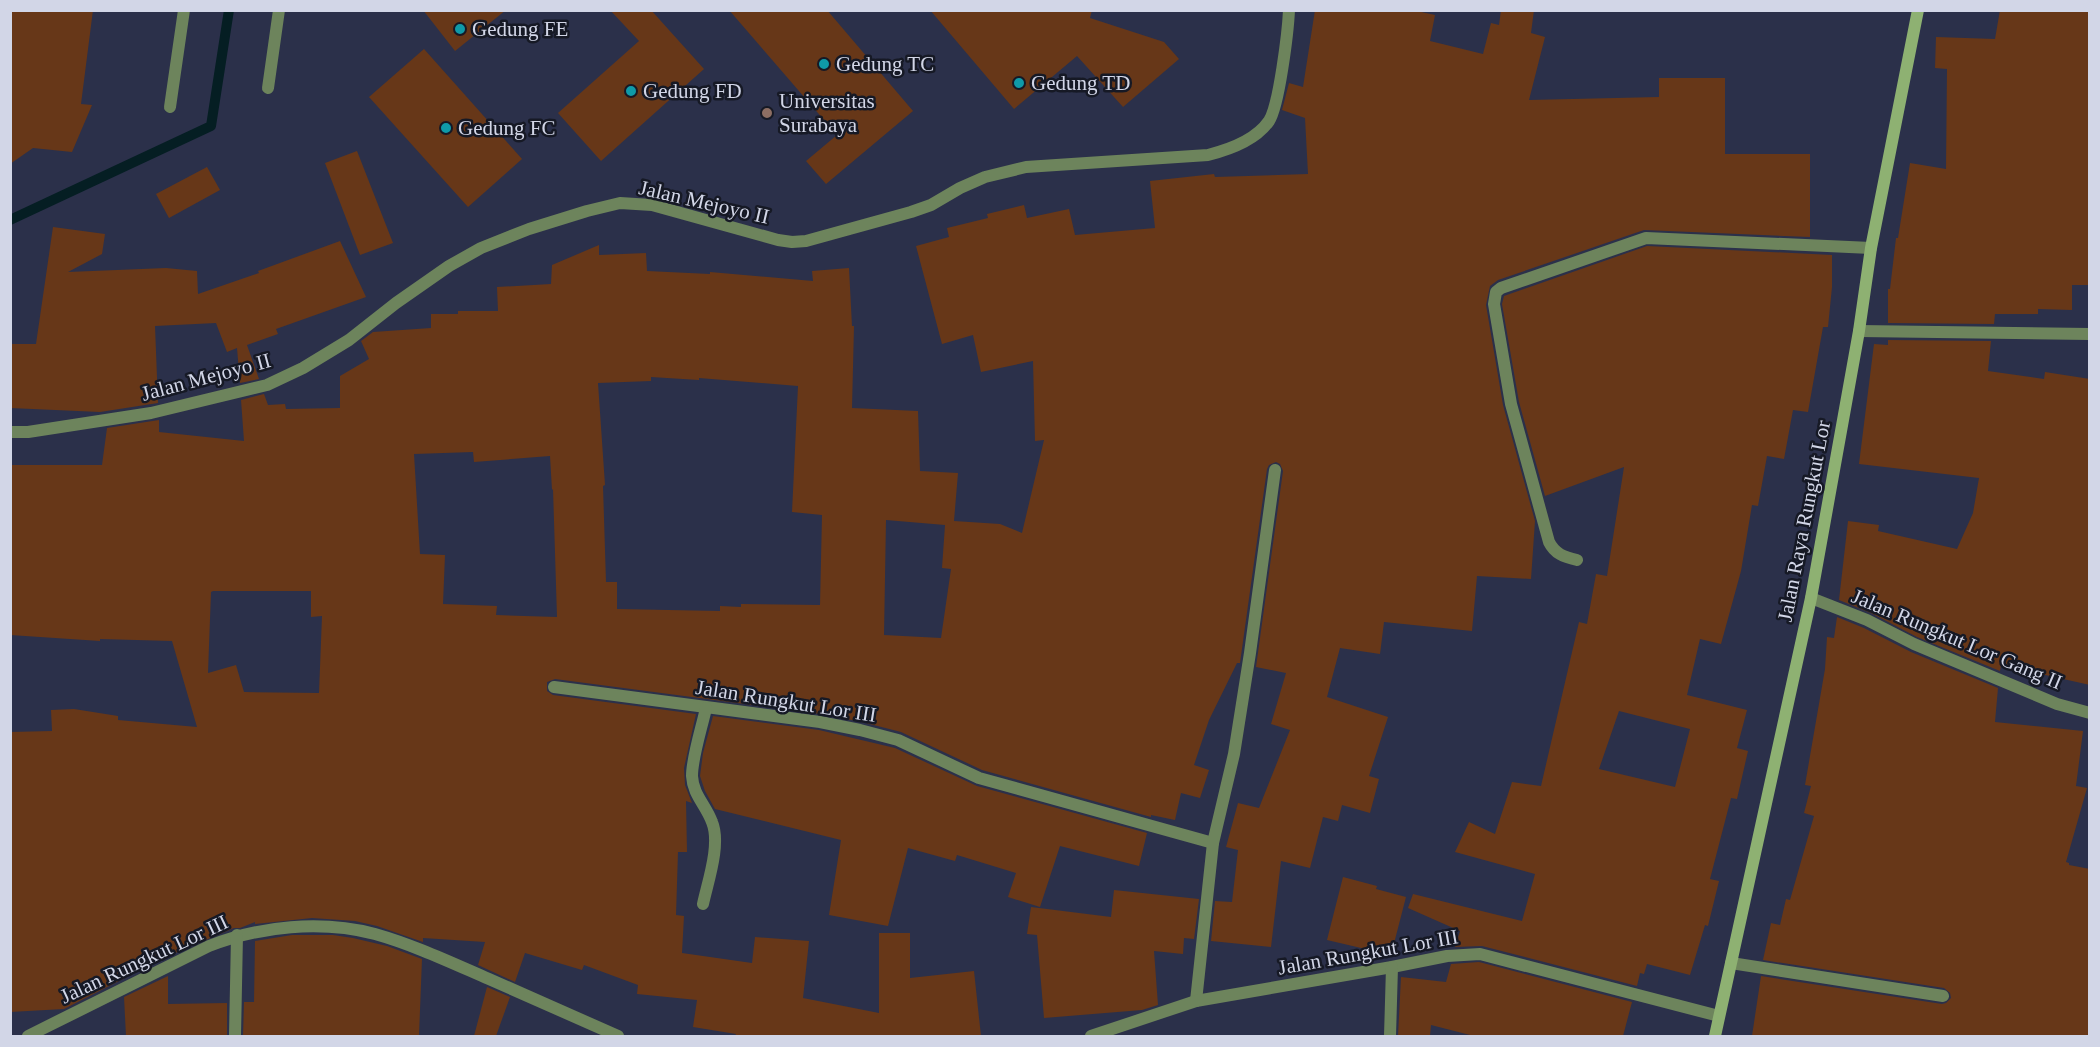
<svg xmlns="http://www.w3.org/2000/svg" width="2100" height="1047" viewBox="0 0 2100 1047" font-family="'Times New Roman',serif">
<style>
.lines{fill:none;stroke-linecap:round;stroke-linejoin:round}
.stream{stroke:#051e23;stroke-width:10}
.building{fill:#673718;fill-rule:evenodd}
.minor{stroke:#6d845c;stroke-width:12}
.secondary{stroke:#8eb172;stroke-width:12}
.culture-dot{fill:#0f9aa8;stroke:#161925;stroke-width:2}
.education-dot{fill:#8d6e63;stroke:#161925;stroke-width:2}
.labels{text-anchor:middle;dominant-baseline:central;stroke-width:5;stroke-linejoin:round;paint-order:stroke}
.poi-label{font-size:21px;fill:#d2d6e7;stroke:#161925;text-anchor:start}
.street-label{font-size:21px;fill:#d2d6e7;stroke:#161925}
</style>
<rect width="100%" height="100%" fill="#2b304a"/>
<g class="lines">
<path class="stream" d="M10,220l201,-94 18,-116"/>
</g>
<g class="building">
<path d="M10,10h83l-12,94 11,1 -20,47 -39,-4 -23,16z"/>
<path d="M423,10h83l-51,41z"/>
<path d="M610,10h41l53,59 -103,92 -43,-48 81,-72z"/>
<path d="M729,10h98l86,101 -87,73 -20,-23 31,-26z"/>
<path d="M930,10h162l-2,8 74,24 15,17 -56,48 -46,-51 -63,53z"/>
<path d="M1315,10h97l23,5 -5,26 53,13 8,-31 8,2 2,-15h33l-3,23 14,4 -16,63 130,-3v-19h66v76h85v83l-166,-7 -146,50 -8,6 -4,19 17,100 32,116 -4,58 -54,-3 -5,55 -88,-9 -4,32 -40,-6 -13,49 61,20 -19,59 10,3 -9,34 -28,-8 -4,16 -15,-4 -13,51 -29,-7 -10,86 -60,-6 4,-40 17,1 6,-52 -12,-3 12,-44 21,5 31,-78 -19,-6 15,-51 -30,-6 27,-196 -3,-7 -4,-2 -7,3 -2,4 -27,194h-3l-28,57 -15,45 15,5 -9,28 -19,-5 -6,27 -24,-5v2l-169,-47 -81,-38 -39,-10 -41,-8 -266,-35 -8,3v9l6,4 143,19 -12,54 1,17 7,18 -6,-2 1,51h-9l-2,63 8,1 -2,37 70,10 3,-26 54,4 -6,57 76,15v-80h31v45l64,-7 7,65h-246l1,-2 -43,-7 4,-27 -60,-6 1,-9 -54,-20 -2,5 -57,-17 -10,29 -37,-17 7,-23 -62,-4v4l-46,-16 -22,-5 -43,-3 -57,6v-2l-15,6h-6l-66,28 -104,53 -54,3v-280l42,-1 -1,-21 23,-1 44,7v4l79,7 -25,-86 -72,-2v2l-90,-6 2,-170h90l5,-37 52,-8v12l85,9 -3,-41 23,-6 4,11 17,-1 1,5 54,-1v-32l29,-17 -8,-18 12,-9 58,-4v-14h27v-3h40l-1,-24 54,-3 1,-19 47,-20v10l47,-2 1,18 63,3v-2l103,9 -1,-10 37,-3 3,58h2l-2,82 66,3 2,60 38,2 -4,48 46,3 22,9 22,-93 -9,1 -2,-80 -52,11 -8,-37 -31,9 -26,-98 33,-9 -2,-9 41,-10 -1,-4 37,-9 3,13 42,-9 6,26 80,-7 -5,-47 64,-7 1,3 93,-3 -3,-56 -23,-8 7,-27 14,4zM651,377l48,3v-2l99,8 -6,126 30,3 -2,90 -79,-1v3l-21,-1v5l-103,-2v-27h-11l-3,-96 2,-1 -7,-102 53,-2zM473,452l1,10 76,-6 2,34 1,-1 4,128 -61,-2 1,-9 -54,-2 2,-49 -25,-1 -6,-100zM886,520l59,5 -3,43 9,1 -10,69 -57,-3zM213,591h98v26l11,-1 -3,77 -75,-1 -8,-27 -28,8 3,-81z"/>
<path d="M2000,10h90v275h-18v25l-34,-1v5h-43l-1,10 -106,-1v-34h2l6,-51h2l12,-75 36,6 1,-100 -12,-1 1,-31 59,2z"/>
<path d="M424,49l98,110 -54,48 -99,-110z"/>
<path d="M357,151l36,92 -33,12 -35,-92z"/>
<path d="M207,167l13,23 -51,28 -13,-24z"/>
<path d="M53,227l52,7 -3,20 -34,18 98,-4 31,3 1,23 61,-21 -1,-2 82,-30 26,56 -90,32 2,5 -31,11 12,34 -19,4 -3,-35 -10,4 -11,-29 -61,3 3,77 -58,9 -90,-4v-64h26z"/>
<path d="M1647,246l185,9v32l-4,40h-5l-15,85 -15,-2 -9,49 -17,-3 -9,50 -6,-1 -11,66 -20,73 -21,-5 -13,56 60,15 -10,38 11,3 -11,48 -6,-1 -21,81 9,2 -11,45 -3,-1 -15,50 -43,-11 -3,10 -4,-1 -3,13 -155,-40 -27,1 5,-16 -52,-23 5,-14 109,27 13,-47 -80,-22 14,-30 26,12 17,-52 29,4 38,-164 8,2 9,-50 11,2 17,-109 -79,29 -26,-94 -17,-98 2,-8zM1619,711l71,18 -15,58 -76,-18z"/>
<path d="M1888,340l103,1 -3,30 56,8 1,-7 45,7v306l-89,-20 -1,6 -83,-34 -46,-24 -32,-13 9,-79 31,4 -1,6 79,18 16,-36 6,-35 -120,-14 15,-120 14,1z"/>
<path d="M1837,617l27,11 47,24 87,36 -3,34 88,9 -7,55 11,2 -21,74 3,1v2l21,4v167h-338l9,-60 181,28 4,-1 5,-5 -1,-5 -6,-5 -181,-28 8,-37 9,2 6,-26 4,1 24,-84 -10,-3 7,-27 -6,-1 20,-116 2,-32 7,1z"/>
<path d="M713,716l106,14 76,18 82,38 170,47 -8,33 -79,-20 -20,61 -32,-10 8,-24 -59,-18 -2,6 -47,-13 -20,78 -59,-11 12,-75 -126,-31 -10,-18 -5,-15 3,-23z"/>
<path d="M1343,877l34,9 -1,3 30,8 -15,58 -64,-15z"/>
<path d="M1114,890l85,9 -5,40 -10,-1 -1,16 -29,-3 4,54 -16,5 -98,8 -7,-83 -10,-1 4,-27 80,10z"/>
<path d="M292,935h41l20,3 34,8 35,13 -3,77h-176l1,-34h10l1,-61z"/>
<path d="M1479,962l153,40 -9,34h-149l-43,-11 -1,11h-32l3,-59 45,5 5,-18z"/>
<path d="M168,976v28l59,-1v33h-101l-2,-39z"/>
<path d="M487,987l23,10 -14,39h-22z"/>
</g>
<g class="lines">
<g class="minor">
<path d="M268,88l11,-78"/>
<path d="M170,107l14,-97"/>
<path d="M1859,331l231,3"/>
<path d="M10,432h18l123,-19 116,-28 36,-17 46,-28 47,-37 53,-37 32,-18 48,-19 58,-18 33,-8 32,2 126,35 14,2 14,-1 105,-29 20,-7 29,-17 25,-11 41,-10 182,-12c20,-5 48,-15 61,-34 10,-15 19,-89 20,-111"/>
<path d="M1577,560c-13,-3 -22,-6 -28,-18l-38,-138 -17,-100 2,-12 5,-4 145,-50 225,10"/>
<path d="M1811,598l56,22 47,24 143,60 33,9"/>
<path d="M554,687l266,35 40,8 38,10 81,38 234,65"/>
<path d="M703,904c5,-23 18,-60 9,-82 -6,-17 -19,-27 -20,-46 0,-19 10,-49 14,-68"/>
<path d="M1731,963l212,33"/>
<path d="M1196,1001l17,-158 21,-89 16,-101 25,-183"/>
<path d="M28,1036l181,-90c51,-20 112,-26 166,-12 39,11 77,29 114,45 43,19 86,38 129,57"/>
<path d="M235,1036l2,-101"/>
<path d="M1091,1036l105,-35 196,-34 55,-11 33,-2 239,62"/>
<path d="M1390,1036l2,-69"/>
</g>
<path class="secondary" d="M1715,1036l96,-438 48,-267 12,-83 47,-238"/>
</g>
<g class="culture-dot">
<circle cx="460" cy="29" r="6"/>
<circle cx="824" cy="64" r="6"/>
<circle cx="1019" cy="83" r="6"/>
<circle cx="631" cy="91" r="6"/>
<circle cx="446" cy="128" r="6"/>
</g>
<circle class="education-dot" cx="767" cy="113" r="6"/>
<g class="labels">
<g class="poi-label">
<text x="472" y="29">Gedung FE</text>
<text x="836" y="64">Gedung TC</text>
<text x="1031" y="83">Gedung TD</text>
<text x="643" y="91">Gedung FD</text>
<text x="779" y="101">Universitas<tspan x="779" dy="24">Surabaya</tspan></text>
<text x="458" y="128">Gedung FC</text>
</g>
<g class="street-label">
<text transform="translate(704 202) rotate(13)">Jalan Mejoyo II</text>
<text transform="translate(206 377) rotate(-15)">Jalan Mejoyo II</text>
<text transform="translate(1804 521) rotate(-79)">Jalan Raya Rungkut Lor</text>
<text transform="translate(1957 639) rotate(23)">Jalan Rungkut Lor Gang II</text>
<text transform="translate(786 701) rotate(9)">Jalan Rungkut Lor III</text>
<text transform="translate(1368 952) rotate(-10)">Jalan Rungkut Lor III</text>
<text transform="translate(144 959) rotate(-25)">Jalan Rungkut Lor III</text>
</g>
</g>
<rect width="2100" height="1047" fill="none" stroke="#d2d6e7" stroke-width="24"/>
</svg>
